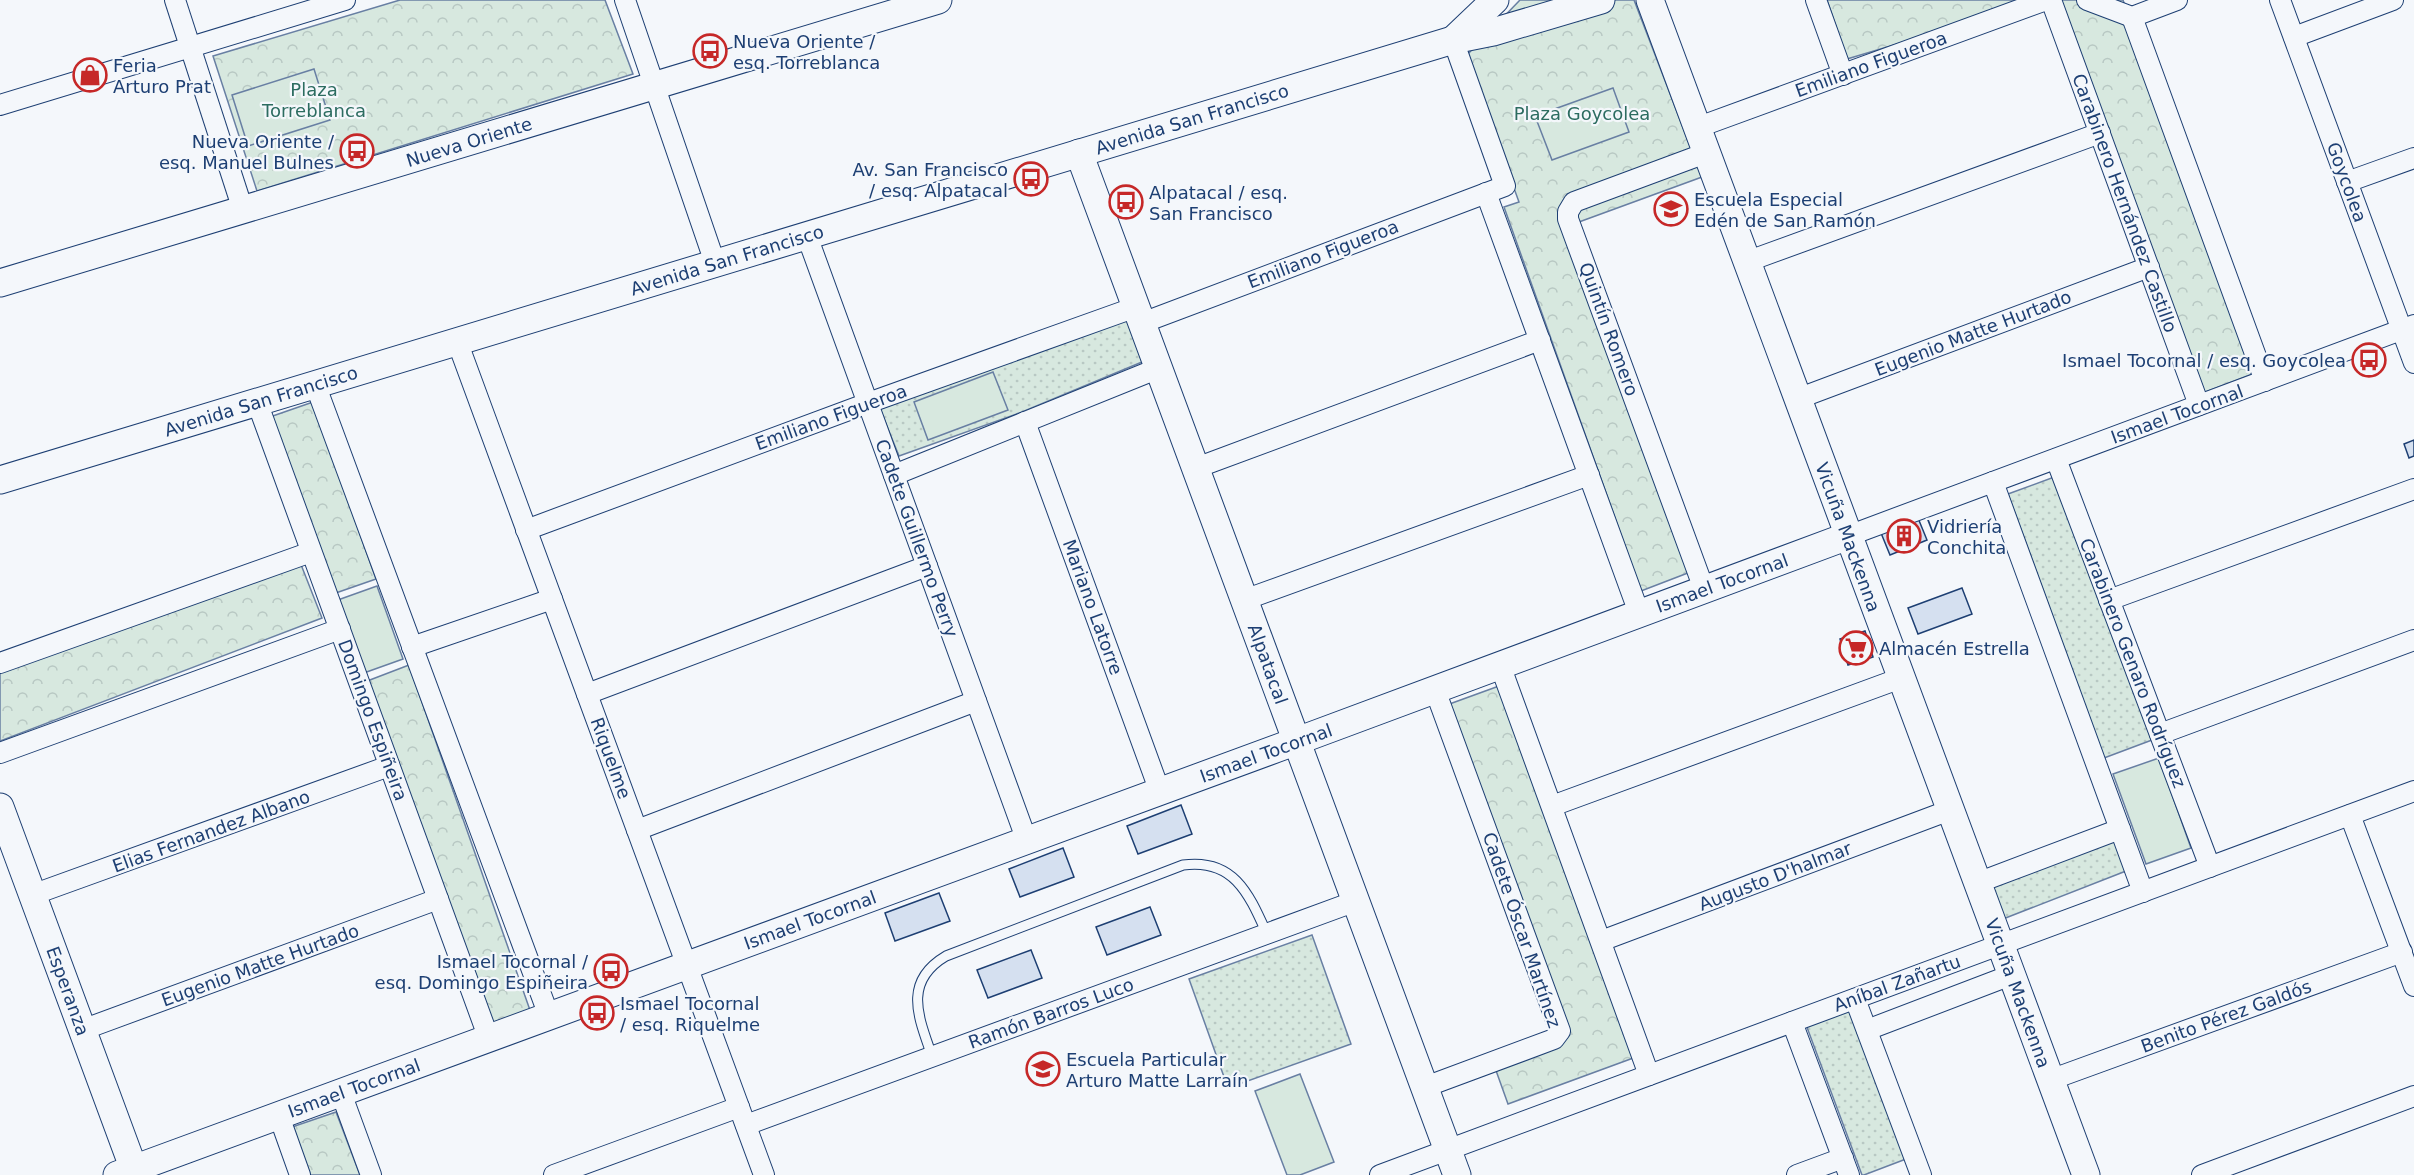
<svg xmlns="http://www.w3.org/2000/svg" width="2414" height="1175" viewBox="0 0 2414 1175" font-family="'DejaVu Sans',sans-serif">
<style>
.grass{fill:url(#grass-dots);stroke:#687fa3;stroke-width:1.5}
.park{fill:url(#park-crowns);stroke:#687fa3;stroke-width:1.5}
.pitch{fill:#d7e8df;stroke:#687fa3;stroke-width:1.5}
.building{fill:#d5e0f0;stroke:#1d3f73;stroke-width:1.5}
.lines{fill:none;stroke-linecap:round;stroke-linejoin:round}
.lane-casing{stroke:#1d3f73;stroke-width:11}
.street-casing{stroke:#1d3f73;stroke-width:22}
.secondary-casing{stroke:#1d3f73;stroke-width:29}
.lane{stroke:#f4f7fb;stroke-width:9}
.street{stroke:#f4f7fb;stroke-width:20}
.secondary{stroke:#f4f7fb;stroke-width:27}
.labels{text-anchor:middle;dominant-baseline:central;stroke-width:4.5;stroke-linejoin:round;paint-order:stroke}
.poi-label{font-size:18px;fill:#1d3f73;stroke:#f4f7fb;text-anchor:start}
.street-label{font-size:18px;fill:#1d3f73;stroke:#f4f7fb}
.park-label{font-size:18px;fill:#2c6c60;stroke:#f4f7fb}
</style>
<defs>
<pattern id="grass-dots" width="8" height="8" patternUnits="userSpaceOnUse" patternTransform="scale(1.5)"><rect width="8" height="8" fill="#d7e8df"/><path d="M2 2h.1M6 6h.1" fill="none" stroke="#b8c8c3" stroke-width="1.8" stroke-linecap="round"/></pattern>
<pattern id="park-crowns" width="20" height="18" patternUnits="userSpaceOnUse" patternTransform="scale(1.5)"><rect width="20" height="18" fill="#d7e8df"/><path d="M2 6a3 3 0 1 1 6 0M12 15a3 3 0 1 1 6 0" fill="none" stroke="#b8c8c3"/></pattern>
</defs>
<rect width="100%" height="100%" fill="#f4f7fb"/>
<g class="grass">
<path d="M1127,318l15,44 -120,50 -123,44 -19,-47z"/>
<path d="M2057,476l95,264 -48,18 -96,-264z"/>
<path d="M2113,837l13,34 -123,48 -14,-35z"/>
<path d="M1312,935l39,109 -123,44 -39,-109z"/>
<path d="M1850,1006l56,153 -42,16h-2l-57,-153z"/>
</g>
<g class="park">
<path d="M400,0h205l28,74 -376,117 -44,-135z"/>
<path d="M1520,0h114l68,177 -134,49 125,345 -52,20 -137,-384 15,-5 -53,-146z"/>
<path d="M1827,0h218l-198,59z"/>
<path d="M2054,0h69l132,373 -55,21z"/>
<path d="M313,402l63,177 -46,16 -63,-177z"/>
<path d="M298,557l24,61 -322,123v-69z"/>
<path d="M409,665l122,348 -41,13 -128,-343z"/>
<path d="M1499,686l137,371 -128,47 -14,-39 73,-27 -123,-332z"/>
<path d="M336,1112l24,63h-51l-17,-48z"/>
</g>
<g class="pitch">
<path d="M314,69l16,51 -82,26 -16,-51z"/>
<path d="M1613,88l16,44 -77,28 -17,-44z"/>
<path d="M993,372l15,38 -80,30 -14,-38z"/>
<path d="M377,586l26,73 -42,15 -26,-73z"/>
<path d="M2159,758l32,90 -45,16 -33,-90z"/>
<path d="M1300,1074l34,88 -34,13h-13l-32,-84z"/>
</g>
<g class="building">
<path d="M2414,440v16l-5,2 -5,-14z"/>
<path d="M1918,518l9,22 -37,15 -9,-22z"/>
<path d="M1962,588l10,26 -54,20 -10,-26z"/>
<path d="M1865,631l8,26 -25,8 -8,-26z"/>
<path d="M1181,805l11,29 -54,20 -11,-28z"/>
<path d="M1063,848l11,29 -54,20 -11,-28z"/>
<path d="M939,893l11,28 -55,20 -10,-28z"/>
<path d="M1150,907l11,28 -54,20 -11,-28z"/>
<path d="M1031,950l11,28 -54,20 -11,-28z"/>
</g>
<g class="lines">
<defs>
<path id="lane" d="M932,1056c-13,-38 -30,-74 14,-100l237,-91c51,-7 66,29 84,69"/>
<g id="street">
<path d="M175,0l68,210"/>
<path d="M625,0l90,263"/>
<path d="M1816,0l27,75"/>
<path d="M2051,0l148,405"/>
<path d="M2087,0l45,17 45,-17"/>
<path d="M2280,0l134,363"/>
<path d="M2132,17l133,364"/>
<path d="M2294,37l99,-37"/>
<path d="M0,105l345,-105"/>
<path d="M1696,128l350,-128"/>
<path d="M2347,182l67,-24"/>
<path d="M1486,193l153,420"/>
<path d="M807,236l220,605"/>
<path d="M1746,262l354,-129"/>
<path d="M1142,323l363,-137 -52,-146"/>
<path d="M457,341l307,834"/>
<path d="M315,384l234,632"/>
<path d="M1797,399l352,-132"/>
<path d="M257,402l232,637"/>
<path d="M1025,422l135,370"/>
<path d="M2056,459l154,408"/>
<path d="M1196,468l344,-128"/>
<path d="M894,475l265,-107"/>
<path d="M1993,482l150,410"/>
<path d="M526,530l342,-127 268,-96"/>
<path d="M1848,536l566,-211"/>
<path d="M1704,589l-136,-370v-7l6,-10 132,-49"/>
<path d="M1244,600l345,-125"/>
<path d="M2109,600l305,-111"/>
<path d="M412,647l140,-48"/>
<path d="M0,663l311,-111"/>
<path d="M1500,665l149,410"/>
<path d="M587,694l340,-128"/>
<path d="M2160,734l254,-94"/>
<path d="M0,753l340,-124"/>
<path d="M1552,806l349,-128"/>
<path d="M2350,815l64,171"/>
<path d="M637,830l339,-129"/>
<path d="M1977,883l143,-54"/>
<path d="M32,895l357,-129"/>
<path d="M1601,941l349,-131"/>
<path d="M1855,999l66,176"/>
<path d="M1792,1022l57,153"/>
<path d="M82,1030l356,-131"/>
<path d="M1867,1030l144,-55"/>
<path d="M2050,1080l352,-128"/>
<path d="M1425,1087l129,-48 6,-8 -125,-341"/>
<path d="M341,1093l30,82"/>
<path d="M279,1116l21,59"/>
<path d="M746,1125l610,-224"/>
<path d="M554,1175l185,-68"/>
<path d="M1380,1175l1034,-384"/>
<path d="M1797,1175l46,-17"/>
<path d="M2202,1175l212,-79"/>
</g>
<g id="secondary">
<path d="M1650,0l436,1175"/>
<path d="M1453,40l42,-40"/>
<path d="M1079,153l378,1022"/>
<path d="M0,283l938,-283"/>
<path d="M0,480l1453,-440 40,-8 108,-32"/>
<path d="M0,807l136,368"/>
<path d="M117,1175l1180,-434 551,-205"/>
</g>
</defs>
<use href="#lane" class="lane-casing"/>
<use href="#street" class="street-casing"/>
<use href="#secondary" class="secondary-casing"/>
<use href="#lane" class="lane"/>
<use href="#street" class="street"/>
<use href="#secondary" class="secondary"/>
</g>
<defs>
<symbol id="bus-ring" viewBox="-11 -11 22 22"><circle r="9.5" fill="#f4f7fb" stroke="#c62828" stroke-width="1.5"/><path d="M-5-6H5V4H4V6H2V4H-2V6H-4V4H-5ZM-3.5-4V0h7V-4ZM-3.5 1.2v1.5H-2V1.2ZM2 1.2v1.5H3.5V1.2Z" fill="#c62828"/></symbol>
<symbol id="shop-ring" viewBox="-11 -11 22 22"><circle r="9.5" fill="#f4f7fb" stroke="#c62828" stroke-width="1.5"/><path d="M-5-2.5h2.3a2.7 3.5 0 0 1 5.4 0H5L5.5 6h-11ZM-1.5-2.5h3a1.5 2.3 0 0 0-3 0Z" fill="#c62828"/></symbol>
<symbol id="school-ring" viewBox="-11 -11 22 22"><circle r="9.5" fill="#f4f7fb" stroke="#c62828" stroke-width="1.5"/><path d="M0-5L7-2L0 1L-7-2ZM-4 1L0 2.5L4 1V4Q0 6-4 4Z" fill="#c62828"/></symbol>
<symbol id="building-ring" viewBox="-11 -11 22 22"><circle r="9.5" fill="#f4f7fb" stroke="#c62828" stroke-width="1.5"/><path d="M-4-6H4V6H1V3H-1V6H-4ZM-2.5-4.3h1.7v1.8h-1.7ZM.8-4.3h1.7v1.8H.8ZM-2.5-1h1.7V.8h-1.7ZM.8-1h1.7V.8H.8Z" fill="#c62828"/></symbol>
<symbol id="supermarket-ring" viewBox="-11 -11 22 22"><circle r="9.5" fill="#f4f7fb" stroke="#c62828" stroke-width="1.5"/><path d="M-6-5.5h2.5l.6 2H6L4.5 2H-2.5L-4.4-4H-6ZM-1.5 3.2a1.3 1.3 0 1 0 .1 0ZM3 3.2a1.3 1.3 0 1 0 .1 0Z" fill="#c62828"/></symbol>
</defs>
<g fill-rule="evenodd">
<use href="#bus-ring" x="691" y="32" width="38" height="38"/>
<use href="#shop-ring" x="71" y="56" width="38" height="38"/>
<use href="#bus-ring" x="338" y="132" width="38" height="38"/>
<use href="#bus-ring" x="1012" y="160" width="38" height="38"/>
<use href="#bus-ring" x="1107" y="183" width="38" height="38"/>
<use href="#school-ring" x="1652" y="190" width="38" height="38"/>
<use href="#bus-ring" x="2350" y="341" width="38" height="38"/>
<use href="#building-ring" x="1885" y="517" width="38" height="38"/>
<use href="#supermarket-ring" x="1837" y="629" width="38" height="38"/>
<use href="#bus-ring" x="592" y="952" width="38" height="38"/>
<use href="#bus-ring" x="578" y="994" width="38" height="38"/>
<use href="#school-ring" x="1024" y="1050" width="38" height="38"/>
</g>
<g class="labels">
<g class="poi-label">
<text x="733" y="41">Nueva Oriente /<tspan x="733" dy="21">esq. Torreblanca</tspan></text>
<text x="113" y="65">Feria<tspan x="113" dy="21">Arturo Prat</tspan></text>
<text x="334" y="141" text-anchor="end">Nueva Oriente /<tspan x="334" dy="21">esq. Manuel Bulnes</tspan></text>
<text x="1008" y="169" text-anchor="end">Av. San Francisco<tspan x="1008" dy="21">/ esq. Alpatacal</tspan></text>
<text x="1149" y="192">Alpatacal / esq.<tspan x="1149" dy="21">San Francisco</tspan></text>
<text x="1694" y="199">Escuela Especial<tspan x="1694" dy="21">Edén de San Ramón</tspan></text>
<text x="2346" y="360" text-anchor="end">Ismael Tocornal / esq. Goycolea</text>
<text x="1927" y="526">Vidriería<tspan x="1927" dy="21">Conchita</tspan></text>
<text x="1879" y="648">Almacén Estrella</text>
<text x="588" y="961" text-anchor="end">Ismael Tocornal /<tspan x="588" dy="21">esq. Domingo Espiñeira</tspan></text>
<text x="620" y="1003">Ismael Tocornal<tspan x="620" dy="21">/ esq. Riquelme</tspan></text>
<text x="1066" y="1059">Escuela Particular<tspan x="1066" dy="21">Arturo Matte Larraín</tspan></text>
</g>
<g class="street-label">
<text transform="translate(1871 64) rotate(-20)">Emiliano Figueroa</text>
<text transform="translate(1192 119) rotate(-17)">Avenida San Francisco</text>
<text transform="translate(469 142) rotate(-17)">Nueva Oriente</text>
<text transform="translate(2347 182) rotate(70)">Goycolea</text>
<text transform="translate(2125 203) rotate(70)">Carabinero Hernández Castillo</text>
<text transform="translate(1323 254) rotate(-21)">Emiliano Figueroa</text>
<text transform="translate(727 260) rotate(-17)">Avenida San Francisco</text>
<text transform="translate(1609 329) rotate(70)">Quintín Romero</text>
<text transform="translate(1973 333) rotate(-21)">Eugenio Matte Hurtado</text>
<text transform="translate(261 401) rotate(-17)">Avenida San Francisco</text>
<text transform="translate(2177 414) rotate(-20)">Ismael Tocornal</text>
<text transform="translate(831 417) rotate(-20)">Emiliano Figueroa</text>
<text transform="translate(1848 537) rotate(70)">Vicuña Mackenna</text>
<text transform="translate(917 538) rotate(70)">Cadete Guillermo Perry</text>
<text transform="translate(1722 583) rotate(-20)">Ismael Tocornal</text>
<text transform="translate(1093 607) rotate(70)">Mariano Latorre</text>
<text transform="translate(2133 663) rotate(69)">Carabinero Genaro Rodríguez</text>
<text transform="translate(1268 664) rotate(70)">Alpatacal</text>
<text transform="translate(373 720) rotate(70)">Domingo Espiñeira</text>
<text transform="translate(1266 753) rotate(-20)">Ismael Tocornal</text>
<text transform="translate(611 758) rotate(70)">Riquelme</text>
<text transform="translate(211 831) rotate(-20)">Elias Fernandez Albano</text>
<text transform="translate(1775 876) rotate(-21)">Augusto D'halmar</text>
<text transform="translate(810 920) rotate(-20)">Ismael Tocornal</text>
<text transform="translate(1522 930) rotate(71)">Cadete Óscar Martínez</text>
<text transform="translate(260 965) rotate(-20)">Eugenio Matte Hurtado</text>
<text transform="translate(1897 983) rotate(-20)">Aníbal Zañartu</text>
<text transform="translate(68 991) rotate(70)">Esperanza</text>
<text transform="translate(2018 993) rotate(70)">Vicuña Mackenna</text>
<text transform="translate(1051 1013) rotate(-20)">Ramón Barros Luco</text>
<text transform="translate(2226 1016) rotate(-20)">Benito Pérez Galdós</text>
<text transform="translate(354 1088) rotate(-20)">Ismael Tocornal</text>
</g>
<g class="park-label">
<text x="314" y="89">Plaza<tspan x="314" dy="21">Torreblanca</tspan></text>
<text x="1582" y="113">Plaza Goycolea</text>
</g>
</g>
</svg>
